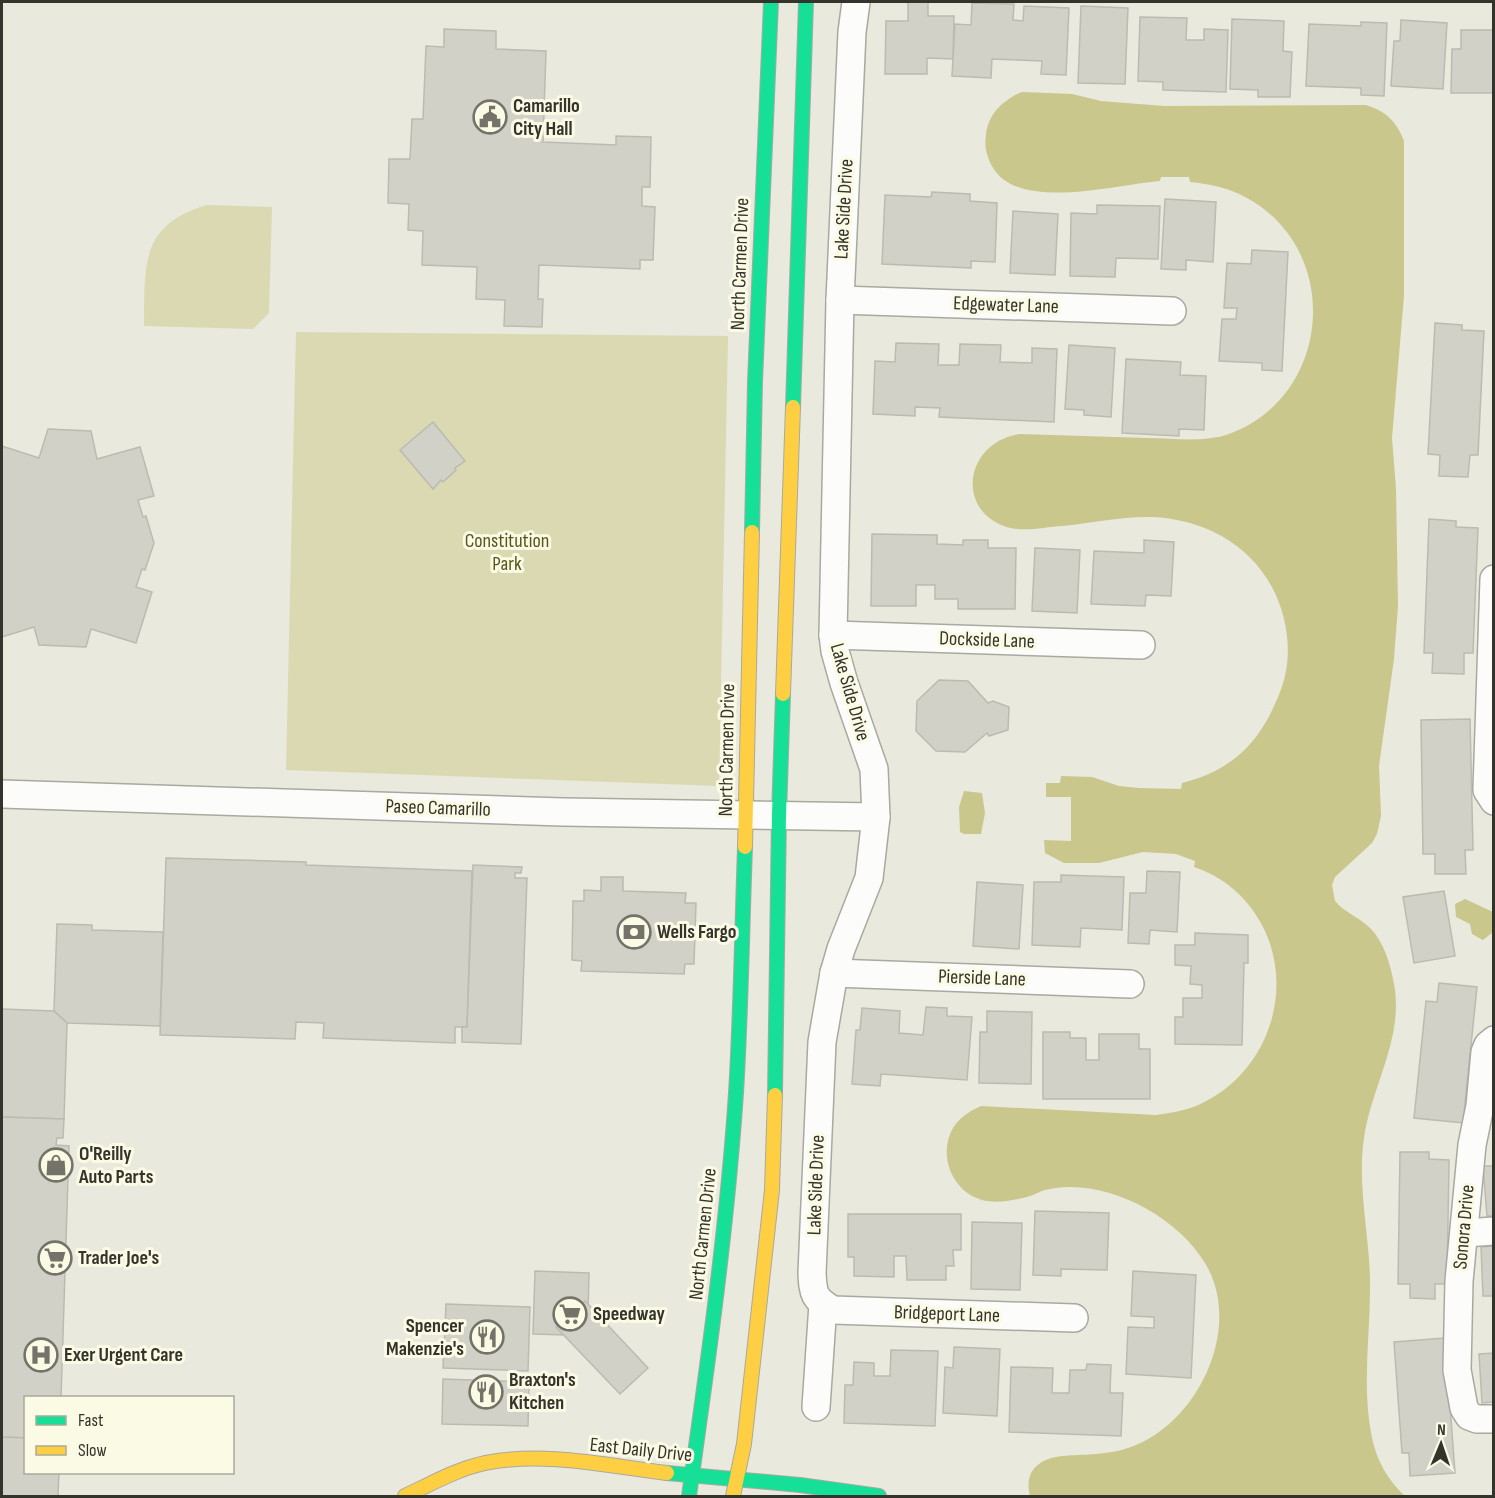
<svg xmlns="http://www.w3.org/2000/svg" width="1495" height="1498" viewBox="0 0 1495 1498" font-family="'Sofia Sans Condensed',sans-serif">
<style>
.green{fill:#dad9b2}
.water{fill:#c9c78c}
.building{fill:#d1d1c8;stroke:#bbbbb2;stroke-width:1.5}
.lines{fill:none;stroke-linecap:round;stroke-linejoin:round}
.street-casing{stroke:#a9a9a0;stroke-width:30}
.fast-casing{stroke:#a9a9a0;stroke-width:16}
.slow-casing{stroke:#a9a9a0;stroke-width:16}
.street{stroke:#fcfcfa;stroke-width:27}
.fast{stroke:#16e098;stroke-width:14}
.slow{stroke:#ffcf43;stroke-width:14}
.labels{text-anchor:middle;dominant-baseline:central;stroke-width:6;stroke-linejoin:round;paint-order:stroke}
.poi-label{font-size:20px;font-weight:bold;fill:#34342c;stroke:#fbfbe5;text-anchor:start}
.street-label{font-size:20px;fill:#34342c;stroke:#fbfbe5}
.park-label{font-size:20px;fill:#57551a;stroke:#fbfbe5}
</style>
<rect width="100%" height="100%" fill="#e9e9dd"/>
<g class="green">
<path d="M207,205l65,2 -3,106 -16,16 -109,-3c1,-60 -5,-101 63,-121z"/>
<path d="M296,332l432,4 -9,450 -433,-16z"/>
</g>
<g class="water">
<path d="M1022,92l50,2 29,7 63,5 202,-1c20,6 31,17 38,36v155l-12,142 4,51 2,117 -4,53 -15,107 2,50 -4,18 -5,9 -37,34 -3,8 3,16c10,12 26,17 36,28 12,12 19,34 22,50 13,56 -21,105 -29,159 -7,46 5,94 6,141 1,53 -9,106 2,159 5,23 16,43 33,58h-375c-3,-12 -2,-24 9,-32 14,-11 40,-8 57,-10 12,-1 24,-3 35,-7 67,-24 113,-120 74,-184 -30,-49 -103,-87 -160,-73 -4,1 -8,3 -12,5 -15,5 -39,10 -54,4 -28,-10 -41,-45 -26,-71 7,-11 17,-17 28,-22l175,9c14,-2 27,-4 40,-9 70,-29 101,-115 66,-181 -15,-28 -38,-48 -68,-58l1,-6 -19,-7 -33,-2 -44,11h-35l-19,-10 -1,-13 27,1v-44h-25v-14h14l1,-7 31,1 27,9 20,2 42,1 1,-6c52,-13 79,-42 98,-91 13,-32 9,-70 -6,-101 -23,-47 -71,-72 -122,-74 -28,-1 -61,6 -90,9 -18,1 -41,7 -58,0 -49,-18 -38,-84 16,-92 42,1 85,3 127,4 27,0 56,5 82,-4 103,-38 114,-183 18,-236 -18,-10 -37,-14 -57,-16l-1,-5h-28l-1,4c-43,3 -143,32 -168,-15 -5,-9 -8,-20 -6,-31 2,-21 17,-35 36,-43z"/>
<path d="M964,791l18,2 3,20 -4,21h-17l-4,-2 -1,-25z"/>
<path d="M1465,899l28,13v20l-10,8 -11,-6 -2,-10 -14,-7 -1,-13z"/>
</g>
<g class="building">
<path d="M908,2h20v14h26l-1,43 -26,-1v16h-42l1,-53h22z"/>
<path d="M972,3l42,1 -1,16 10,1 1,-15 45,2 -3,67 -25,-1 1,-13 -50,-2 -1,19 -39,-2 3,-52 16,1z"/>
<path d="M1081,6l47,2 -3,76 -47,-1z"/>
<path d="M1140,17l47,1 -1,22h18v-11l24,1 -2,62 -63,-2v-8l-25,-1z"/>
<path d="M1232,19l52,2 -1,30 9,1 -2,45h-32v-7l-28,-1z"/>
<path d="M1401,20l46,3 -4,66 -52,-3 3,-45h6z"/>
<path d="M1361,22l26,1 -3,73 -23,-1v-7l-55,-2 3,-62 52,2z"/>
<path d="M444,29l52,2v18l50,2 -3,91 73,3v-9l35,1 -1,50h-8v19l13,1 -2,53h-13v9l-101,-4 -1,34h5l-1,28 -38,-1 1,-26 -29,-1 1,-32 -55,-2 1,-34 -15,-1 1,-26 -21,-1 1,-44h21l2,-40h11l3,-73 18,1z"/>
<path d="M1461,30h33v63h-43l1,-44h9z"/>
<path d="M932,192l38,2v7l27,2 -2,59 -24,-1v7l-89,-4 3,-69 46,2z"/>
<path d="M1165,199l51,3 -3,60 -27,-2v10l-25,-1z"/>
<path d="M1097,205l63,1 -2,53 -42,-1 -1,19 -45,-1 1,-63 26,1z"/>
<path d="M1013,211l45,3 -3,61 -45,-2z"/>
<path d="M1252,250l36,2 -6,119 -20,-1v-7l-43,-2 3,-42h14l1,-11h-13l3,-45 24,1z"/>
<path d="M1435,323l27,2v5l22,1 -6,124h-8l-2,22 -29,-1 1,-21 -12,-1z"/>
<path d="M896,343l43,1 -1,21h21l1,-21 41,1 -1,17 32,1v-15l25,1 -3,73 -115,-5 1,-9 -25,-1v9l-42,-2 2,-53 20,1z"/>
<path d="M1069,345l46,3 -4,69 -27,-2v-5l-19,-1z"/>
<path d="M1126,359l55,3 -1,13 26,1 -2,54 -25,-1v7l-57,-3z"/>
<path d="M433,422l32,39 -10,7 1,2 -13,12 -2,-2 -8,9 -33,-39z"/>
<path d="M48,429l43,2 6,28 43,-12 14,49 -16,4 5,17 3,-1 8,27 -9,27 -3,-1 -6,18 16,5 -16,51 -45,-14 -5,18 -47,-2 -5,-18 -32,10v-191l37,12z"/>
<path d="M1429,519l27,2v6l22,1 -5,125h-9v21l-32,-1 1,-20h-9z"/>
<path d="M872,534l65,1v9l26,1v-5h25v8h28l-1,61h-57v-10h-23v-14h-19v21h-45z"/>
<path d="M1144,540l30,2 -3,54 -25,-1 -1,11 -54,-2 3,-53 50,2z"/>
<path d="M1035,548l45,2 -3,63 -45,-2z"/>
<path d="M939,680l29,1 20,22 5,-2 16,6 -1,23 -19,6 -2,-3 -22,19 -29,-1 -20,-20 1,-30z"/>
<path d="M1470,719l3,131h-8l1,24h-31v-20h-12l-2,-134z"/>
<path d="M166,858l140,4v3l166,6 -5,156h-12v16l-132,-5 1,-15 -28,-1 -1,17 -135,-4z"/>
<path d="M473,865l49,2 -1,6h-6v5h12l-6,166 -59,-2v-15h5z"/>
<path d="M1147,871l33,1 -3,60 -27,-2 -1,14 -21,-1 2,-50h16z"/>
<path d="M1061,875l63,2 -2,53 -41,-2 -1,19 -48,-2 2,-63h27z"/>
<path d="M601,877h22v14l63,2 -1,10h11l-2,61h-9l-1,10 -103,-3 1,-10 -10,-1 1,-59h11v-11l17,1z"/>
<path d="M977,882l46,3 -4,64 -46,-3z"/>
<path d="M1444,891l11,65 -41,7 -11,-66z"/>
<path d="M57,924l35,1v5l71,2 -3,94 -93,-3 -13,-12z"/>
<path d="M1195,933l53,2v28h-4l-2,82 -67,-1v-27h8v-19h19v-13l-12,-1 1,-18 -16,-1v-20h20z"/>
<path d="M1439,983l38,4 -14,136 -49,-5 12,-117 11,1z"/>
<path d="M926,1007l21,1v8l25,1 -5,63 -86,-6 -1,12 -28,-2 4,-54h4l2,-22 38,3 -1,22 24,2z"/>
<path d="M2,1009l52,2 13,12 -3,96 -62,-2z"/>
<path d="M987,1011l45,1 -1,72 -52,-1 1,-51h7z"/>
<path d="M1043,1032h27v6h16v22h13v-26h40v15h11v50h-107z"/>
<path d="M2,1117l62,2 -1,19h-6l-1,7 13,1 -8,252h-35v40l-24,-1z"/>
<path d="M1400,1152h29v7l20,1 -2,124h-12v15l-25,-1v-14h-12z"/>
<path d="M1483,1166h11v50h-7z"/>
<path d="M1035,1211l74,2 -2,57 -46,-1v7l-28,-1z"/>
<path d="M848,1214h113v36h-8l1,16h-8v14h-39l-1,-24h-12v21l-40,-1v-19h-6z"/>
<path d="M972,1222l50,1 -2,67 -49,-1z"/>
<path d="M1494,1246v50h-11l-2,-49z"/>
<path d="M535,1271l54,2 -1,42 -21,20 -34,-1z"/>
<path d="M1133,1271l63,4 -5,103 -65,-4 2,-47 26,1v-11l-23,-1z"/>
<path d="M585,1301l63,67 -28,26 -64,-67z"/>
<path d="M446,1304l84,3 -2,64 -85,-3z"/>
<path d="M1445,1338l10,135 -45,3 -1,-23h-7l-8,-111z"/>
<path d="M954,1347l46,2 -3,67 -54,-3 2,-46 8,1z"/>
<path d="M891,1350l47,1 -3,75 -91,-3 1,-38h8l1,-23 20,1v13h16z"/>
<path d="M1494,1353v49l-12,1 -3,-49z"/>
<path d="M1087,1364l24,1 -1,28h13l-2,43 -112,-4 2,-65 42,1 -1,25h17l1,-23h16z"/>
<path d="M443,1379l86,3 -1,44 -86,-2z"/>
<path d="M2,1437l24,1v34h33l-1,24h-56z"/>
</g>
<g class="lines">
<defs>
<g id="street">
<path d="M856,2l-4,30 -12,268 -7,335 2,16 9,32 30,86 2,48 -7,61 -28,71 -7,24 -12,69 -10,231c1,21 2,26 21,37l241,8"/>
<path d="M840,300l332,11"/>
<path d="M1494,579l-7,211 7,11"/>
<path d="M833,635l308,10"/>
<path d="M2,794l561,18 313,5"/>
<path d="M834,973l296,11"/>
<path d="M1494,1040l-6,5 -3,7 -5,54 -8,39 -13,136 -2,89 7,38 5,8 8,3h17"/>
<path d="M1465,1233l29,-2"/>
<path d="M816,1407l7,-103"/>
</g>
<g id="fast">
<path d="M793,407l13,-405"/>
<path d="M752,532l3,-150 16,-380"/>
<path d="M775,1095l4,-280 4,-121"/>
<path d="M667,1473l133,12 79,11"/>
<path d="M689,1496c19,-134 38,-268 47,-403 5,-82 6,-164 9,-246"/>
</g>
<g id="slow">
<path d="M783,694l10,-287"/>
<path d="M745,847l7,-315"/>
<path d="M405,1496c26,-12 52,-27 80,-33 60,-12 123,3 182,10"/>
<path d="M733,1496l11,-52 28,-254 3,-95"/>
</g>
</defs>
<use href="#street" class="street-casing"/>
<use href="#fast" class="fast-casing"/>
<use href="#slow" class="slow-casing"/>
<use href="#street" class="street"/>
<use href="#fast" class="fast"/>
<use href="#slow" class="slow"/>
</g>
<defs>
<symbol id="civic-ring" viewBox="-11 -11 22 22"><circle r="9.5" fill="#fbfbe5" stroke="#73736a" stroke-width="1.5"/><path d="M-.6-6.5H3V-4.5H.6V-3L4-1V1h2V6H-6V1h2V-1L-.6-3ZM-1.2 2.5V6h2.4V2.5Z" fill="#73736a"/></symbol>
<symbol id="bank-ring" viewBox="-11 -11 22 22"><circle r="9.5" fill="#fbfbe5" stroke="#73736a" stroke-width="1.5"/><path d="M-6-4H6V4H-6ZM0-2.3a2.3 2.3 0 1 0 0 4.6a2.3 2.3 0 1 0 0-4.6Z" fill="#73736a"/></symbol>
<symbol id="shop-ring" viewBox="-11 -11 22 22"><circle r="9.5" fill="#fbfbe5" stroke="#73736a" stroke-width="1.5"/><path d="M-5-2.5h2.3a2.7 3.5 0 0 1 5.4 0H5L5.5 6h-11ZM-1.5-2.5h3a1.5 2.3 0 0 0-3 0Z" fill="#73736a"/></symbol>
<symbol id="supermarket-ring" viewBox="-11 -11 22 22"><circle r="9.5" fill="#fbfbe5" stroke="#73736a" stroke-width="1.5"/><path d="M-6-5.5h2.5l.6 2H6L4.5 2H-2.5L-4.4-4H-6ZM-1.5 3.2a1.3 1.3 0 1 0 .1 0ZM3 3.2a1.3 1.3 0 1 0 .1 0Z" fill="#73736a"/></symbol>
<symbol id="restaurant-ring" viewBox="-11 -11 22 22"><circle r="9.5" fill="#fbfbe5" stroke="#73736a" stroke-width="1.5"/><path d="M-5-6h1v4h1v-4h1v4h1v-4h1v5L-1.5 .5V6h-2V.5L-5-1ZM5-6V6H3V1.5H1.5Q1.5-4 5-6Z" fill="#73736a"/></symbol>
<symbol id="hospital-ring" viewBox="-11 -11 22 22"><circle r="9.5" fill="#fbfbe5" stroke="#73736a" stroke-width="1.5"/><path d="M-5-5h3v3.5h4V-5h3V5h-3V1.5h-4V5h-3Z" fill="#73736a"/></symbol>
</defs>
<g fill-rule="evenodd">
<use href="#civic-ring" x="471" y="98" width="38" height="38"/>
<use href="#bank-ring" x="615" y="913" width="38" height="38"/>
<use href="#shop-ring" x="37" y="1146" width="38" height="38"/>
<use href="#supermarket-ring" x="36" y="1239" width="38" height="38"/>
<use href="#supermarket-ring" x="551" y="1295" width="38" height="38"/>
<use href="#restaurant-ring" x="468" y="1318" width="38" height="38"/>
<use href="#hospital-ring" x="22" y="1336" width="38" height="38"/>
<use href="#restaurant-ring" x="467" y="1373" width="38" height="38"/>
</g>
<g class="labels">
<g class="poi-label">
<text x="513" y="106">Camarillo<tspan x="513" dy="23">City Hall</tspan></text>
<text x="657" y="932">Wells Fargo</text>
<text x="79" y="1154">O'Reilly<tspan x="79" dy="23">Auto Parts</tspan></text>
<text x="78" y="1258">Trader Joe's</text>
<text x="593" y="1314">Speedway</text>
<text x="464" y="1326" text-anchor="end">Spencer<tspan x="464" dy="23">Makenzie's</tspan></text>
<text x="64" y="1355">Exer Urgent Care</text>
<text x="509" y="1380">Braxton's<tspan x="509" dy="23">Kitchen</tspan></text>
</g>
<g class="street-label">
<text transform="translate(844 209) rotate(-87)">Lake Side Drive</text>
<text transform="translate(740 264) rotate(-88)">North Carmen Drive</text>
<text transform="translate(1006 305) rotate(2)">Edgewater Lane</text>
<text transform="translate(987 640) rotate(2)">Dockside Lane</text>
<text transform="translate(850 692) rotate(74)">Lake Side Drive</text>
<text transform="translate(727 750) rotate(-89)">North Carmen Drive</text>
<text transform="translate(438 808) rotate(2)">Paseo Camarillo</text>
<text transform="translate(982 978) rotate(2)">Pierside Lane</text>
<text transform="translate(816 1185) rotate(-88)">Lake Side Drive</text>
<text transform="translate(1464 1227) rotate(-85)">Sonora Drive</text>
<text transform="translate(703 1234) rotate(-84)">North Carmen Drive</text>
<text transform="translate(947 1314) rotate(2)">Bridgeport Lane</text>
<text transform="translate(641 1450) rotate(6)">East Daily Drive</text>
</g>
<g class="park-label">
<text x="507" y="541">Constitution<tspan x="507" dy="23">Park</tspan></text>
</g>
</g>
<rect width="1495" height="1498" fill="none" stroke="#34342c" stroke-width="6"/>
<rect x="24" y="1396" width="210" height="78" fill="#fbfbe5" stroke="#abab9b" stroke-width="1.5"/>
<rect x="36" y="1416" width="30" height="9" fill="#16e098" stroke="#abab9b" stroke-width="1.5"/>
<text x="78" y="1426" font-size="18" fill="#34342c">Fast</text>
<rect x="36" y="1446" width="30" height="9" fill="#ffcf43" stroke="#abab9b" stroke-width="1.5"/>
<text x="78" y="1456" font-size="18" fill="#34342c">Slow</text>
<g transform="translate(1441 1444) rotate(2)" stroke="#fbfbe5" stroke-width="4.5" paint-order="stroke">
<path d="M0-4.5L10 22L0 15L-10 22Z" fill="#34342c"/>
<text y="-9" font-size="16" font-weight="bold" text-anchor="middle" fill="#34342c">N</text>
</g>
</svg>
